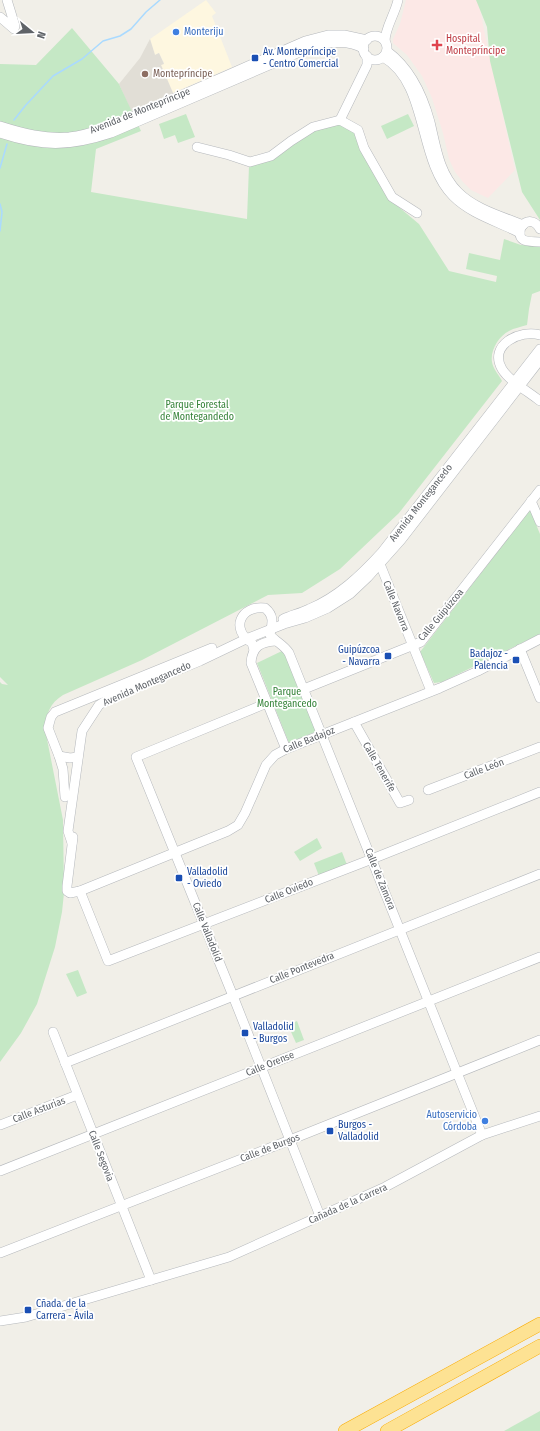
<svg xmlns="http://www.w3.org/2000/svg" width="540" height="1431" viewBox="0 0 540 1431" font-family="'Fira Sans Condensed',sans-serif">
<style>
.commercial{fill:#fef7e0}
.education{fill:#e1ded6}
.medical{fill:#fce8e6}
.green{fill:#c5e8c5}
.lines{fill:none;stroke-linecap:round;stroke-linejoin:round}
.stream{stroke:#aadaff;stroke-width:1.5}
.minor-casing{stroke:#b5b8bc;stroke-width:10}
.highway-casing{stroke:#f9ab00;stroke-width:14}
.minor{stroke:#fff;stroke-width:9}
.highway{stroke:#fde293;stroke-width:13}
.shop-dot{fill:#3f7fe0;stroke:#fff;stroke-width:1.5}
.health-dot{fill:#e0444e;stroke:#fff;stroke-width:1.5}
.transit-dot{fill:#1a4fb4;stroke:#fff;stroke-width:1.5}
.education-dot{fill:#8d6e63;stroke:#fff;stroke-width:1.5}
.labels{text-anchor:middle;dominant-baseline:central;stroke-width:3.5;stroke-linejoin:round;paint-order:stroke}
.shop-label{font-size:10px;fill:#366cbe;stroke:#fff;text-anchor:start}
.health-label{font-size:10px;fill:#be3a42;stroke:#fff;text-anchor:start}
.transit-label{font-size:10px;fill:#164399;stroke:#fff;text-anchor:start}
.education-label{font-size:10px;fill:#785e54;stroke:#fff;text-anchor:start}
.street-label{font-size:10px;fill:#5f6368;stroke:#fff}
.park-label{font-size:10px;fill:#348238;stroke:#fff}
</style>
<rect width="100%" height="100%" fill="#f1efe8"/>
<path class="commercial" d="M206,0l10,13 -4,3 20,51 -59,26 -12,-28 3,-2 -5,-10 -4,2 -5,-16z"/>
<path class="education" d="M150,39l5,16 4,-2 5,11 -3,1 12,28 -42,18 -12,-27 21,-26z"/>
<path class="medical" d="M406,0h71l2,4 7,36 29,130 -27,28 -17,-8 -8,-8 -8,-10 -6,-13 -6,-26 -11,-35 -10,-22 -15,-21 -14,-12v-4l7,-15z"/>
<g class="green">
<path d="M476,0h64v220l-18,-28 -32,-131 -3,-34z"/>
<path d="M72,28l47,56 22,47 -45,18 -5,43 156,27 2,-53 59,-33 33,-10 16,12 31,63 31,26 30,47 47,11 1,-6 -31,-7 3,-16 31,7 4,-21 17,6 19,1v45l-8,3 -3,15 -2,16c-6,2 -13,3 -18,6 -10,5 -19,19 -17,31 1,7 7,13 10,19l-103,132 -59,56 -38,24 -34,2 -126,65 -79,35c-13,8 -17,19 -18,34l18,91 1,73 -2,19 -7,35 -18,57 -16,29 -21,29v-380l2,2 6,1 -8,-8v-613l36,1z"/>
<path d="M186,114l9,23 -17,6 -3,-8 -11,4 -5,-15z"/>
<path d="M408,114l6,12 -27,13 -6,-13z"/>
<path d="M530,510l10,24v100l-98,48 -8,1 -14,-31z"/>
<path d="M284,650l33,81 -28,12 -32,-80z"/>
<path d="M317,838l5,10 -22,13 -6,-9z"/>
<path d="M342,852l5,13 -28,11 -5,-13z"/>
<path d="M78,970l9,23 -10,4 -11,-23z"/>
<path d="M297,1021l7,19 -8,3 -8,-18z"/>
<path d="M540,1411v20h-36z"/>
</g>
<g class="lines">
<g class="stream">
<path d="M14,120l11,-14 28,-30 29,-17 21,-18 17,-5 11,-7 15,-17 14,-12"/>
<path d="M0,168l7,-24"/>
<path d="M0,204l2,8 -2,19"/>
</g>
<defs>
<g id="minor">
<path d="M0,17l14,12 1,-3 -8,-26"/>
<circle cx="375" cy="48" r="12"/>
<path d="M385,41c0,-13 10,-27 13,-41"/>
<path d="M387,51c23,17 36,45 43,71 6,25 9,51 28,70 17,17 43,24 65,33"/>
<path d="M383,57c46,26 34,103 70,139 17,17 40,24 61,34l6,3"/>
<path d="M340,120l27,-55v-9"/>
<path d="M0,126c22,7 45,13 69,11 28,-3 57,-18 83,-29 51,-22 102,-45 153,-67l23,-6h16l23,5"/>
<path d="M0,133c42,14 69,14 111,0l205,-88c15,-3 35,-5 48,4"/>
<path d="M197,147l32,8 21,7 21,-6 20,-15 22,-14 27,-7 18,10 6,18 28,49 25,16"/>
<path d="M540,229c-5,-9 -13,-10 -19,-2 -5,17 9,14 19,15"/>
<path d="M540,335c-20,-6 -52,10 -38,34 7,12 27,23 38,32"/>
<path d="M531,501l9,21"/>
<path d="M380,564l51,127"/>
<path d="M283,619c9,-4 18,-6 26,-10 29,-12 52,-34 73,-57l158,-203"/>
<path d="M275,641c-15,1 -23,6 -24,22l35,86"/>
<path d="M520,649l20,49"/>
<path d="M254,650l-2,-7c-22,-13 -12,-38 13,-35 10,8 7,16 5,27 6,7 14,10 19,18l193,482"/>
<path d="M304,689l117,-47 119,-152"/>
<path d="M267,703l-131,54 97,239 87,220"/>
<path d="M354,722l46,81 9,-3"/>
<path d="M59,756l11,2 8,-1"/>
<path d="M428,790l112,-43"/>
<path d="M65,797l-2,-28 -4,-13 -11,-28 3,-11 4,-5 157,-64"/>
<path d="M73,837l-6,49v5l3,2 10,-2 148,-60 10,-6 7,-12 21,-48 9,-10 11,-6 154,-61 38,-17 62,-32"/>
<path d="M72,843l-4,-12 14,-100 17,-26 11,-7 90,-37 46,-22 38,-15 21,-6 23,-10 22,-14 18,-17 33,-37 139,-180"/>
<path d="M80,891l28,70 264,-102 168,-67"/>
<path d="M53,1032l98,248"/>
<path d="M65,1063l475,-189"/>
<path d="M0,1125l77,-30"/>
<path d="M0,1171l540,-214"/>
<path d="M0,1253l290,-113 250,-100"/>
<path d="M0,1321l26,-4 203,-60 156,-70 97,-52 58,-19"/>
</g>
<g id="highway">
<path d="M345,1431l195,-107"/>
<path d="M387,1431l153,-85"/>
</g>
</defs>
<use href="#minor" class="minor-casing"/>
<use href="#highway" class="highway-casing"/>
<use href="#minor" class="minor"/>
<use href="#highway" class="highway"/>
</g>
<g class="shop-dot">
<circle cx="176" cy="32" r="4"/>
<circle cx="485" cy="1121" r="4"/>
</g>
<path class="health-dot" d="M435 39h4v4h4v4h-4v4h-4v-4h-4v-4h4z"/>
<g class="transit-dot">
<rect x="251" y="54" width="8" height="8" rx="2"/>
<rect x="384" y="652" width="8" height="8" rx="2"/>
<rect x="512" y="656" width="8" height="8" rx="2"/>
<rect x="175" y="874" width="8" height="8" rx="2"/>
<rect x="241" y="1029" width="8" height="8" rx="2"/>
<rect x="326" y="1127" width="8" height="8" rx="2"/>
<rect x="24" y="1306" width="8" height="8" rx="2"/>
</g>
<circle class="education-dot" cx="145" cy="74" r="4"/>
<g class="labels">
<g class="shop-label">
<text x="184" y="32">Monteriju</text>
<text x="477" y="1115" text-anchor="end">Autoservicio<tspan x="477" dy="12">Córdoba</tspan></text>
</g>
<g class="health-label">
<text x="446" y="39">Hospital<tspan x="446" dy="12">Montepríncipe</tspan></text>
</g>
<g class="transit-label">
<text x="263" y="52">Av. Montepríncipe<tspan x="263" dy="12">- Centro Comercial</tspan></text>
<text x="380" y="650" text-anchor="end">Guipúzcoa<tspan x="380" dy="12">- Navarra</tspan></text>
<text x="508" y="654" text-anchor="end">Badajoz -<tspan x="508" dy="12">Palencia</tspan></text>
<text x="187" y="872">Valladolid<tspan x="187" dy="12">- Oviedo</tspan></text>
<text x="253" y="1027">Valladolid<tspan x="253" dy="12">- Burgos</tspan></text>
<text x="338" y="1125">Burgos -<tspan x="338" dy="12">Valladolid</tspan></text>
<text x="36" y="1304">Cñada. de la<tspan x="36" dy="12">Carrera - Ávila</tspan></text>
</g>
<g class="education-label">
<text x="153" y="74">Montepríncipe</text>
</g>
<g class="street-label">
<text transform="translate(140 111) rotate(-22)">Avenida de Montepríncipe</text>
<text transform="translate(421 503) rotate(-52)">Avenida Montegancedo</text>
<text transform="translate(396 606) rotate(68)">Calle Navarra</text>
<text transform="translate(441 615) rotate(-50)">Calle Guipúzcoa</text>
<text transform="translate(147 684) rotate(-24)">Avenida Montegancedo</text>
<text transform="translate(309 740) rotate(-22)">Calle Badajoz</text>
<text transform="translate(379 767) rotate(60)">Calle Tenerife</text>
<text transform="translate(484 769) rotate(-21)">Calle León</text>
<text transform="translate(380 879) rotate(68)">Calle de Zamora</text>
<text transform="translate(289 891) rotate(-22)">Calle Oviedo</text>
<text transform="translate(207 932) rotate(68)">Calle Valladolid</text>
<text transform="translate(302 968) rotate(-22)">Calle Pontevedra</text>
<text transform="translate(270 1064) rotate(-22)">Calle Orense</text>
<text transform="translate(39 1110) rotate(-21)">Calle Asturias</text>
<text transform="translate(270 1148) rotate(-21)">Calle de Burgos</text>
<text transform="translate(101 1156) rotate(69)">Calle Segovia</text>
<text transform="translate(348 1204) rotate(-24)">Cañada de la Carrera</text>
</g>
<g class="park-label">
<text x="197" y="405">Parque Forestal<tspan x="197" dy="12">de Montegandedo</tspan></text>
<text x="287" y="692">Parque<tspan x="287" dy="12">Montegancedo</tspan></text>
</g>
</g>
<g transform="translate(32 32) rotate(108)" stroke="#ffffff" stroke-width="3" paint-order="stroke">
<path d="M0-3L7 15L0 10L-7 15Z" fill="#5f6368"/>
<text y="-6" font-size="11" font-weight="bold" text-anchor="middle" fill="#5f6368">N</text>
</g>
</svg>
